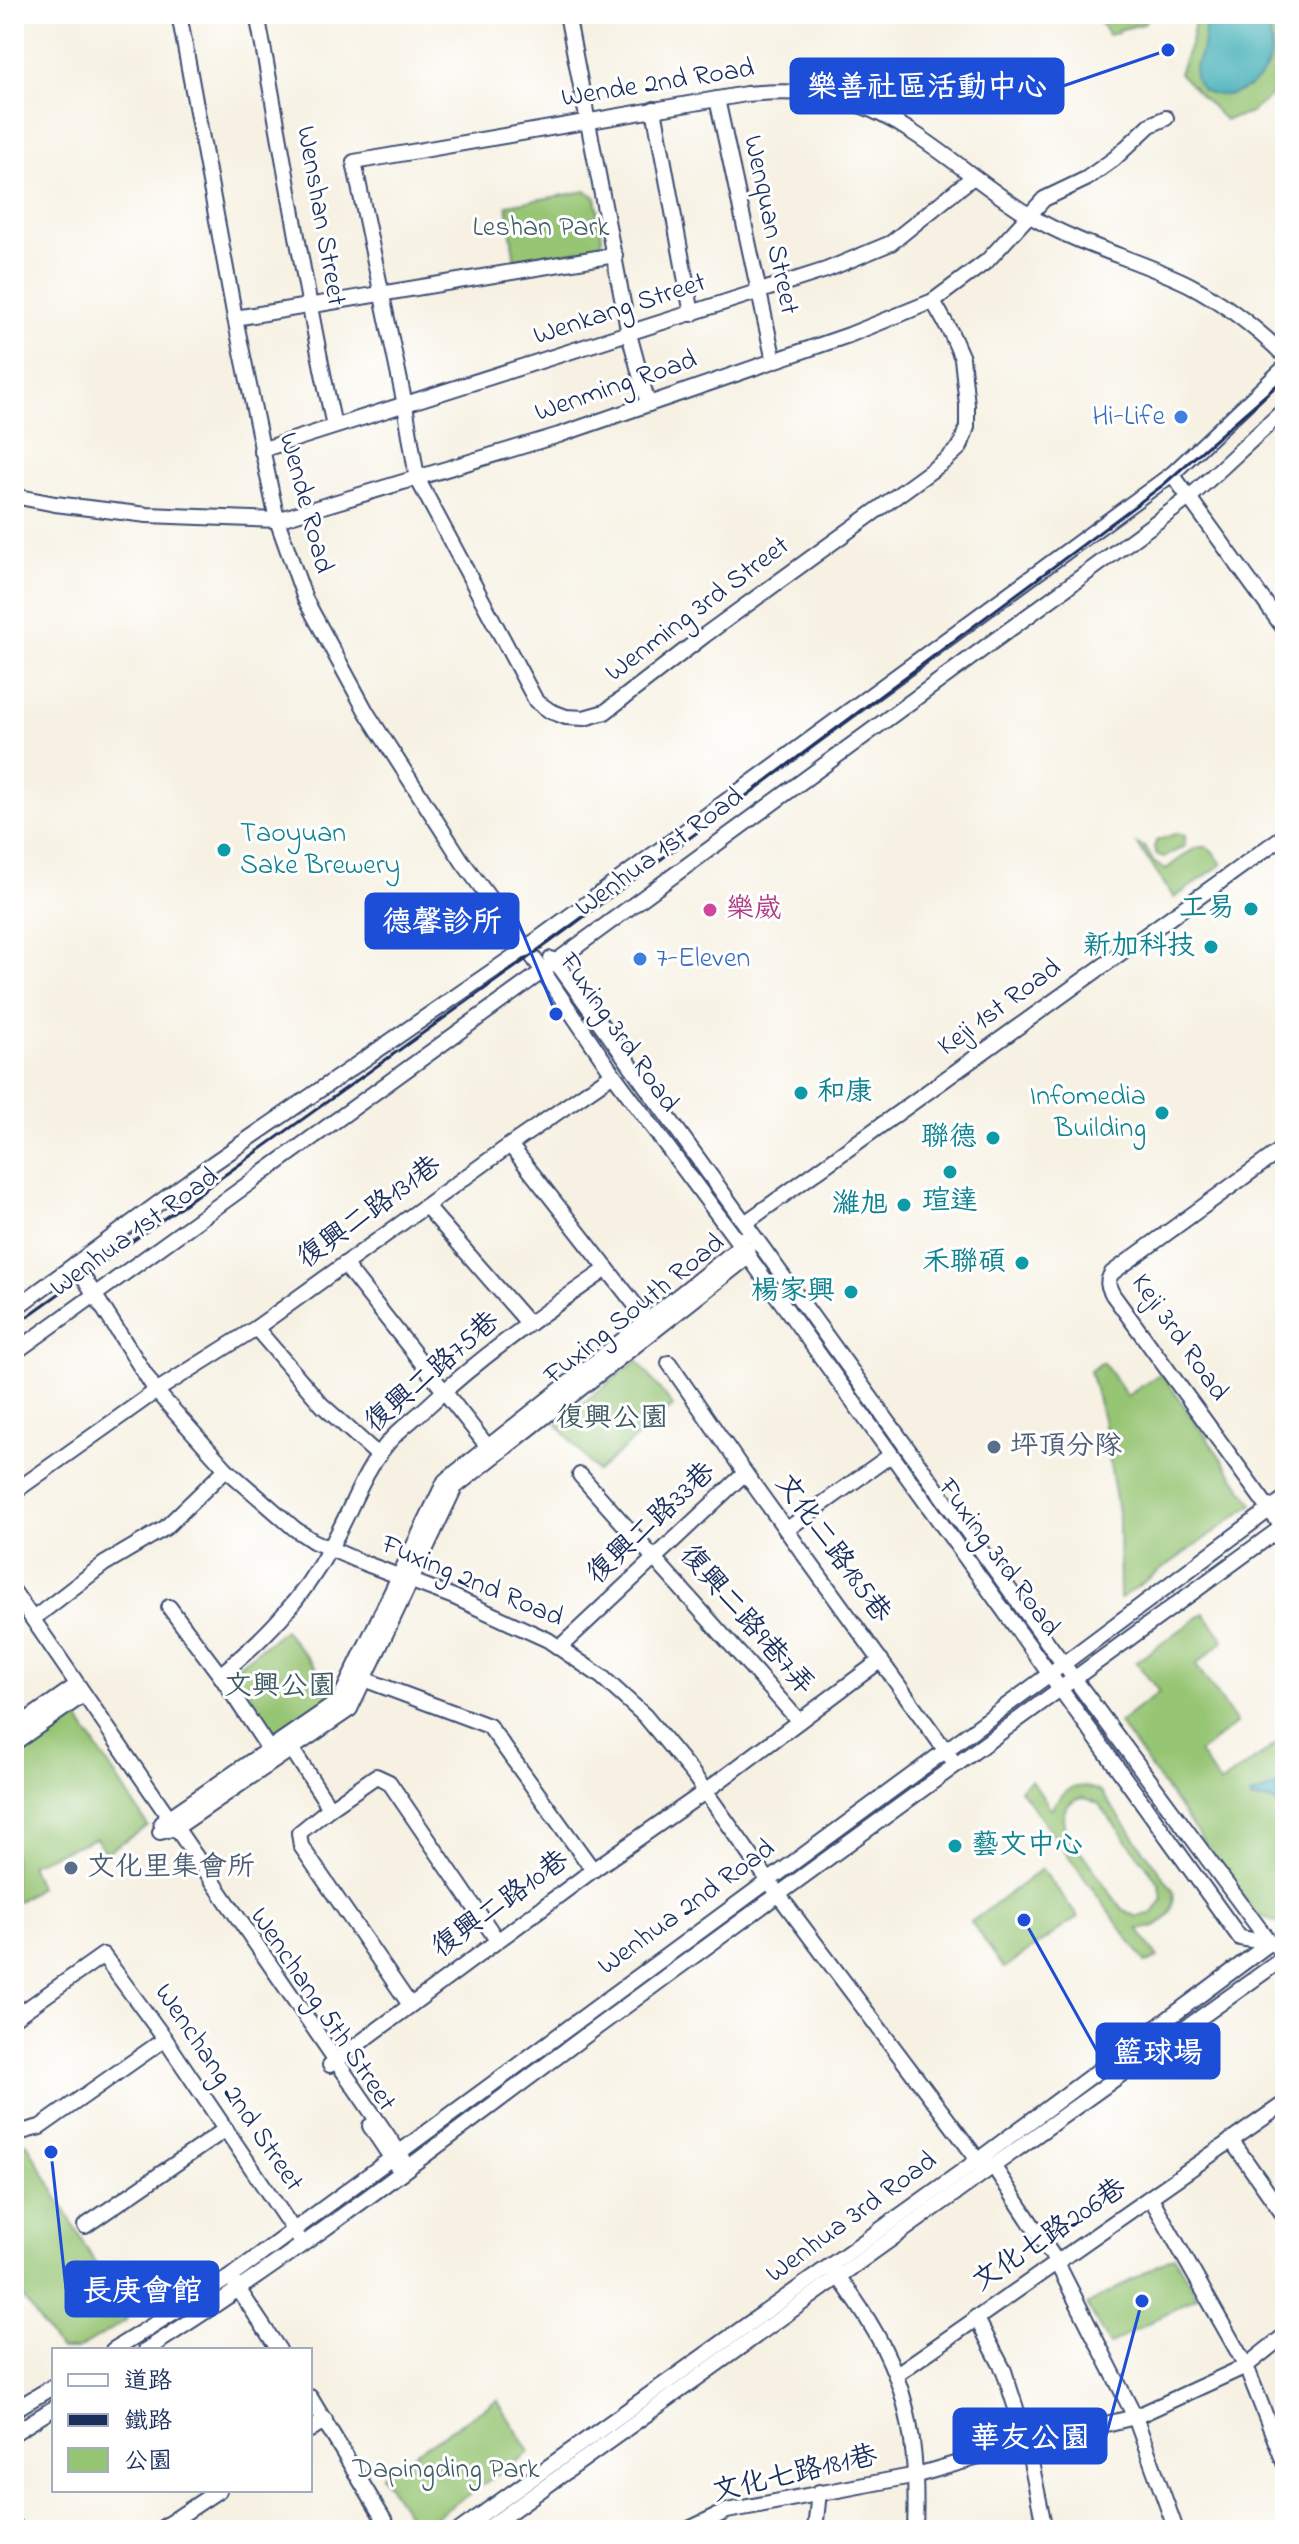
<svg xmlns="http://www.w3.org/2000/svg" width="1299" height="2544" viewBox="0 0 1299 2544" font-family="'Indie Flower','LXGW WenKai TC',sans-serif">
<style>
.green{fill:#96c573;stroke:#587a68;stroke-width:2;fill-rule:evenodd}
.water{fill:#3aacb4;stroke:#2a6e89;stroke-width:2}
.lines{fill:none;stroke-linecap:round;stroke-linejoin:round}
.minor-casing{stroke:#3c4c72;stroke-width:18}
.minor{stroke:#fff;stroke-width:14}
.rail{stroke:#1b2f5e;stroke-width:3}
.shop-dot{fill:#3f7fe0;stroke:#fff;stroke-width:3}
.culture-dot{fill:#0f9aa8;stroke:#fff;stroke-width:3}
.hotel-dot{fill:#d1479c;stroke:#fff;stroke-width:3}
.service-dot{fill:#5c6f8a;stroke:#fff;stroke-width:3}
.labels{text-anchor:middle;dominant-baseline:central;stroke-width:6;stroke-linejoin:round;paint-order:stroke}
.street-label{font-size:28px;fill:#1b2f5e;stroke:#fff}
.park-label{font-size:28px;fill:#405c64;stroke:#fff}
.shop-label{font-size:28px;fill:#366cbe;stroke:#fff;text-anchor:end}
.culture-label{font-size:28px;fill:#0d838f;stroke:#fff;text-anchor:end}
.hotel-label{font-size:28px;fill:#b23c85;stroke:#fff;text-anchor:start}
.service-label{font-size:28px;fill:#4e5e75;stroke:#fff;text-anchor:start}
.leader{fill:none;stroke:#1d4ed8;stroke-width:3}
.callout-dot{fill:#1d4ed8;stroke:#fff;stroke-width:3}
.callout{fill:#1d4ed8;stroke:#1d4ed8;stroke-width:3}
.callout-label{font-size:30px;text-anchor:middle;font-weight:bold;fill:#fff}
</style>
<rect width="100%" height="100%" fill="#fff"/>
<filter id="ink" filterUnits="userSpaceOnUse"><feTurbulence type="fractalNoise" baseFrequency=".0125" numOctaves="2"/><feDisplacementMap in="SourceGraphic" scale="16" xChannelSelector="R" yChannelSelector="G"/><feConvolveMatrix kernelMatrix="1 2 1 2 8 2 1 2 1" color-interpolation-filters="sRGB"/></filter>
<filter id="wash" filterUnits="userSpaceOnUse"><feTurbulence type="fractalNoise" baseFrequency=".006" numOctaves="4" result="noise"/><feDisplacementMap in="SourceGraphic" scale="32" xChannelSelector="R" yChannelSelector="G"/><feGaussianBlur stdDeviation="1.8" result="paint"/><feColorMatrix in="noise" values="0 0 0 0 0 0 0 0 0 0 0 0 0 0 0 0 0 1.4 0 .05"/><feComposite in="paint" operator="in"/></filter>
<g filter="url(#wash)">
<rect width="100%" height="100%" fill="#f6f1e2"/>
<g class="green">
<path d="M1096,14h56l-9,10 -25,6v3l-10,2z"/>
<path d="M1196,14h74l15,20v50l-36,30 -24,6 -46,-47 12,-31z"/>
<path d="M586,191l10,6 6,41 -2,7 -7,3 -78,15 -8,-58z"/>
<path d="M1177,833l8,2v11l-20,11 -8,-2 -3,-8 2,-6z"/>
<path d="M1137,844l8,3 9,16 12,6c10,-6 31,-28 43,-21 5,3 9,12 13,16l-48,34z"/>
<path d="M637,1360l36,46 -76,66 -40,-48z"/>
<path d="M1103,1362l24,34 34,-23 92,131 -133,95 -1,-80 -16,-100 -13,-48z"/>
<path d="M1204,1613l20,27 -28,25 41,58 -38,30 21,31 65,-46v189l-31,-14 -135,-190 40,-31 -23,-30z"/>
<path d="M284,1630l55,66 -70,46 -43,-67z"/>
<path d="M75,1714l73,112 -43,27 -9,-15 -66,26 9,23 -25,17v-151z"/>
<path d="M1031,1780l20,29c13,-21 27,-29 50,-17l72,98c4,24 -12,39 -35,39l20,29 -12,5 -126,-174zM1083,1797l15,6 62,81 2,16 -9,13 -16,4 -15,-8 -57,-80c-5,-16 1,-28 18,-32z"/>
<path d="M1042,1869l36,48 -74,51 -33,-46z"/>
<path d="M27,2143l100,177 -50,30h-17l-46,-65v-140z"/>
<path d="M1174,2256l23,40 -88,49 -22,-40z"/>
<path d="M497,2400l33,52 -103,71 -18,-6 -28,-42z"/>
</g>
<g class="water">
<path d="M1206,14h57c36,71 -53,102 -67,66 -5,-13 5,-22 7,-35 2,-10 2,-21 3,-31z"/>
<path d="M1285,1784v21l-19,-5h-14l-2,-4z"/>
</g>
</g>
<g filter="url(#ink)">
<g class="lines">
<defs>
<g id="minor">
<path d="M179,14l56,304 42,202 28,79 62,114 95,148 81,110 70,103 120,161 507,703 30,5 15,6"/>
<path d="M257,14c26,137 47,275 77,412"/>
<path d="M567,14l62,320 19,70"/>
<path d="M717,99l57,262"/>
<path d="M654,109l38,205"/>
<path d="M933,301l18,32 11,25 5,47v22l-7,20 -14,13 -241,175 -100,77 -21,6 -18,-1 -16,-6 -14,-10 -119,-223 -12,-73 -51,-243 392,-68c37,-3 73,-3 108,9 65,22 119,79 178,114 49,29 105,42 156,67 35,18 68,44 97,72"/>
<path d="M235,318l380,-63"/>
<path d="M261,450l565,-180 65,-27 82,-66"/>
<path d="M1172,474l113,156"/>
<path d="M14,496l41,8 92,11 130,5 282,-85 290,-100 84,-34 54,-40 57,-62 42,-20 28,-20 36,-34 16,-7"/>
<path d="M551,959l5,3 497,688 217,293"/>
<path d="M510,1145l141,180"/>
<path d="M426,1206l103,118"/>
<path d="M745,1223l540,-388"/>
<path d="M75,1264l81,127 70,78 69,60 18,12 43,19 98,37 94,43 54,37 43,39 48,58 85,120 200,266 16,7 62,94 79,156 41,113"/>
<path d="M344,1264l144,183"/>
<path d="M14,1309l198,-145 314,-216 646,-474 113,-107"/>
<path d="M256,1328l66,77 57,51"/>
<path d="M14,1353l529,-382 646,-473 96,-89"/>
<path d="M669,1363l76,110 206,285"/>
<path d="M580,1475l219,246"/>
<path d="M14,1492l142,-101 100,-63 254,-183 103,-71"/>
<path d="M1282,1527l-169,-232c-5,-9 -7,-13 -1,-22l173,-126"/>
<path d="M786,1530l105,-75"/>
<path d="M14,1592l389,566"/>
<path d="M169,1607l51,68 53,80"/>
<path d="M33,1619l71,-55 61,-36 61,-59"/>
<path d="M560,1647l185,-174"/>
<path d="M220,1675c46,-38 82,-75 111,-129 19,-33 31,-72 56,-102 11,-14 27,-25 40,-37 55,-52 118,-95 180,-138"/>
<path d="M366,1680l123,46 104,144"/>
<path d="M14,1729l63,-44"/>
<path d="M14,1743l69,-48"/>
<path d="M291,1748l39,60 -31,25 2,13 109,159"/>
<path d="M330,1808l46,-32 13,6 108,158"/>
<path d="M161,1823l178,-122 106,-220 296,-235 1,-7"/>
<path d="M160,1832l16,-4 174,-119 105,-222 293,-230 -1,-9"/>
<path d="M14,2018l89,-63 62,84 133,198"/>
<path d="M330,2065l263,-195 113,-79 175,-131"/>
<path d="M370,2126l26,39"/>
<path d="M14,2134l26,-7 125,-88"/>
<path d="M1231,2140l54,77"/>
<path d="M1151,2198l95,168 39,99"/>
<path d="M85,2226l141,-97"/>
<path d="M834,2271c68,89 85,148 81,259"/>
<path d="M235,2284l44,66"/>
<path d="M976,2317l28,54 23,72 18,87"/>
<path d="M113,2350l117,-73 821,-604 234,-175"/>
<path d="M146,2350c169,-107 326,-232 488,-350 216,-160 435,-316 651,-475"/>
<path d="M897,2374l388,-271"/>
<path d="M310,2397l80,133"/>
<path d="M14,2410l40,-24"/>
<path d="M310,2430l15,-10"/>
<path d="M14,2433l40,-25"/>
<path d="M14,2524l3,6"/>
<path d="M159,2530l60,-40"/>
<path d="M460,2530l518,-370 292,-217"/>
<path d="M485,2530l800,-573"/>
<path d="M687,2530l40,-19 190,-36 110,-32 108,-26 111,-51 39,-31"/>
<path d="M815,2530l4,-38"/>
<path d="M1279,2530l6,-2"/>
</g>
</defs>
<use href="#minor" class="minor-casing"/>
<use href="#minor" class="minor"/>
<path class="rail" d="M14,1326l536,-384 613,-457 122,-107"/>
</g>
</g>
<g class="shop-dot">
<circle cx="1181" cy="417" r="8"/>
<circle cx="640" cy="959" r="8"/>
</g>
<g class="culture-dot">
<circle cx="224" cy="850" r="8"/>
<circle cx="1251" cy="909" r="8"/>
<circle cx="1211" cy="947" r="8"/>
<circle cx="801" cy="1093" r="8"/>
<circle cx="1162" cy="1113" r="8"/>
<circle cx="993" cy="1138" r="8"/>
<circle cx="950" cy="1172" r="8"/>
<circle cx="904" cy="1205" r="8"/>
<circle cx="1022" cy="1263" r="8"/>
<circle cx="851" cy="1292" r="8"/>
<circle cx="955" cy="1846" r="8"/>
</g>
<circle class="hotel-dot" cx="710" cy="910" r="8"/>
<g class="service-dot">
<circle cx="994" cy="1447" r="8"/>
<circle cx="71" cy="1868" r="8"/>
</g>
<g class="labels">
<g class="street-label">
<text transform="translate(658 84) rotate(-9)">Wende 2nd Road</text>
<text transform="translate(320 216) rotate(80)">Wenshan Street</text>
<text transform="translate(770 225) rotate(78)">Wenquan Street</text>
<text transform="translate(620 310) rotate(-18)">Wenkang Street</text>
<text transform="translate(616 387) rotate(-19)">Wenming Road</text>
<text transform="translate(305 503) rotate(75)">Wende Road</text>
<text transform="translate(698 610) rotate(-37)">Wenming 3rd Street</text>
<text transform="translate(660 853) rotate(-36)">Wenhua 1st Road</text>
<text transform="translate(1000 1008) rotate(-36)">Keji 1st Road</text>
<text transform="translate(618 1033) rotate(55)">Fuxing 3rd Road</text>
<text transform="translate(370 1213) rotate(-36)">復興二路131巷</text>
<text transform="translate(135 1233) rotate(-36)">Wenhua 1st Road</text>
<text transform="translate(635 1310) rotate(-39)">Fuxing South Road</text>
<text transform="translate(1179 1338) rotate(55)">Keji 3rd Road</text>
<text transform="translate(433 1373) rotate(-41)">復興二路75巷</text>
<text transform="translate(652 1524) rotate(-43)">復興二路33巷</text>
<text transform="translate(832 1549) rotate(54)">文化二路185巷</text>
<text transform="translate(998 1558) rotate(54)">Fuxing 3rd Road</text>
<text transform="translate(472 1582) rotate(23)">Fuxing 2nd Road</text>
<text transform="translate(746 1621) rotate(49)">復興二路9巷7弄</text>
<text transform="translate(501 1905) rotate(-36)">復興二路10巷</text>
<text transform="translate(687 1908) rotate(-36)">Wenhua 2nd Road</text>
<text transform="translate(322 2010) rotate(56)">Wenchang 5th Street</text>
<text transform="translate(228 2088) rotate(56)">Wenchang 2nd Street</text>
<text transform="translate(852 2218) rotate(-36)">Wenhua 3rd Road</text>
<text transform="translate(1050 2236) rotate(-34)">文化七路206巷</text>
<text transform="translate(795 2475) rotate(-13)">文化七路181巷</text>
</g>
<g class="park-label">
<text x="541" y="228">Leshan Park</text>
<text x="612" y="1419">復興公園</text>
<text x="280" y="1687">文興公園</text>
<text x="446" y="2470">Dapingding Park</text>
</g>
<g class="shop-label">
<text x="1165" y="417">Hi-Life</text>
<text x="656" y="959" text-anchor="start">7-Eleven</text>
</g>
<g class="culture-label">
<text x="240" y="834" text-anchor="start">Taoyuan<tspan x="240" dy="32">Sake Brewery</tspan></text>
<text x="1235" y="909">工易</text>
<text x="1195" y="947">新加科技</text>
<text x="817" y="1093" text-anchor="start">和康</text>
<text x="1146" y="1097">Infomedia<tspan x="1146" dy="32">Building</tspan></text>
<text x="977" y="1138">聯德</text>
<text x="950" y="1202" text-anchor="middle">瑄達</text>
<text x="888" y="1205">濰旭</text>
<text x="1006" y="1263">禾聯碩</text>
<text x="835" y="1292">楊家興</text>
<text x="971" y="1846" text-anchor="start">藝文中心</text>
</g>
<g class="hotel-label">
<text x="726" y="910">樂崴</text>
</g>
<g class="service-label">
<text x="1010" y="1447">坪頂分隊</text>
<text x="87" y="1868">文化里集會所</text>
</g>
</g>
<path class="leader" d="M1168 50L1063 86M556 1014L518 921M1024 1920L1097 2051M51 2152L66 2289M1142 2301L1106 2436"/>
<g class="callout-dot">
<circle cx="1168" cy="50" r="8"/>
<circle cx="556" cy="1014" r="8"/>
<circle cx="1024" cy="1920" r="8"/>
<circle cx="51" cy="2152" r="8"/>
<circle cx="1142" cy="2301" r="8"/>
</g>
<g class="callout">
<rect x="791" y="59" width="272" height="54" rx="8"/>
<rect x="366" y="894" width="152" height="54" rx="8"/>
<rect x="1097" y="2024" width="122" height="54" rx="8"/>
<rect x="66" y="2262" width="152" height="54" rx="8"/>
<rect x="954" y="2409" width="152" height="54" rx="8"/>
</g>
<g class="callout-label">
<text x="927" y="96">樂善社區活動中心</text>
<text x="442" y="931">德馨診所</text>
<text x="1158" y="2062">籃球場</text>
<text x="142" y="2300">長庚會館</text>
<text x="1030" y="2447">華友公園</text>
</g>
<rect width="1299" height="2544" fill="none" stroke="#fff" stroke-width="48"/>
<rect x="52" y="2348" width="260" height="144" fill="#ffffff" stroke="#a4acbf" stroke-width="2"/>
<rect x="68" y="2374" width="40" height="12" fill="#ffffff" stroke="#a4acbf" stroke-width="2"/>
<text x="124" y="2388" font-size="24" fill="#1b2f5e">道路</text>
<rect x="68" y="2414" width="40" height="12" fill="#1b2f5e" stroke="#a4acbf" stroke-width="2"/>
<text x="124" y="2428" font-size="24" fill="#1b2f5e">鐵路</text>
<rect x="68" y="2448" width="40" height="24" fill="#96c573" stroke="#a4acbf" stroke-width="2"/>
<text x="124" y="2468" font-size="24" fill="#1b2f5e">公園</text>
</svg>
